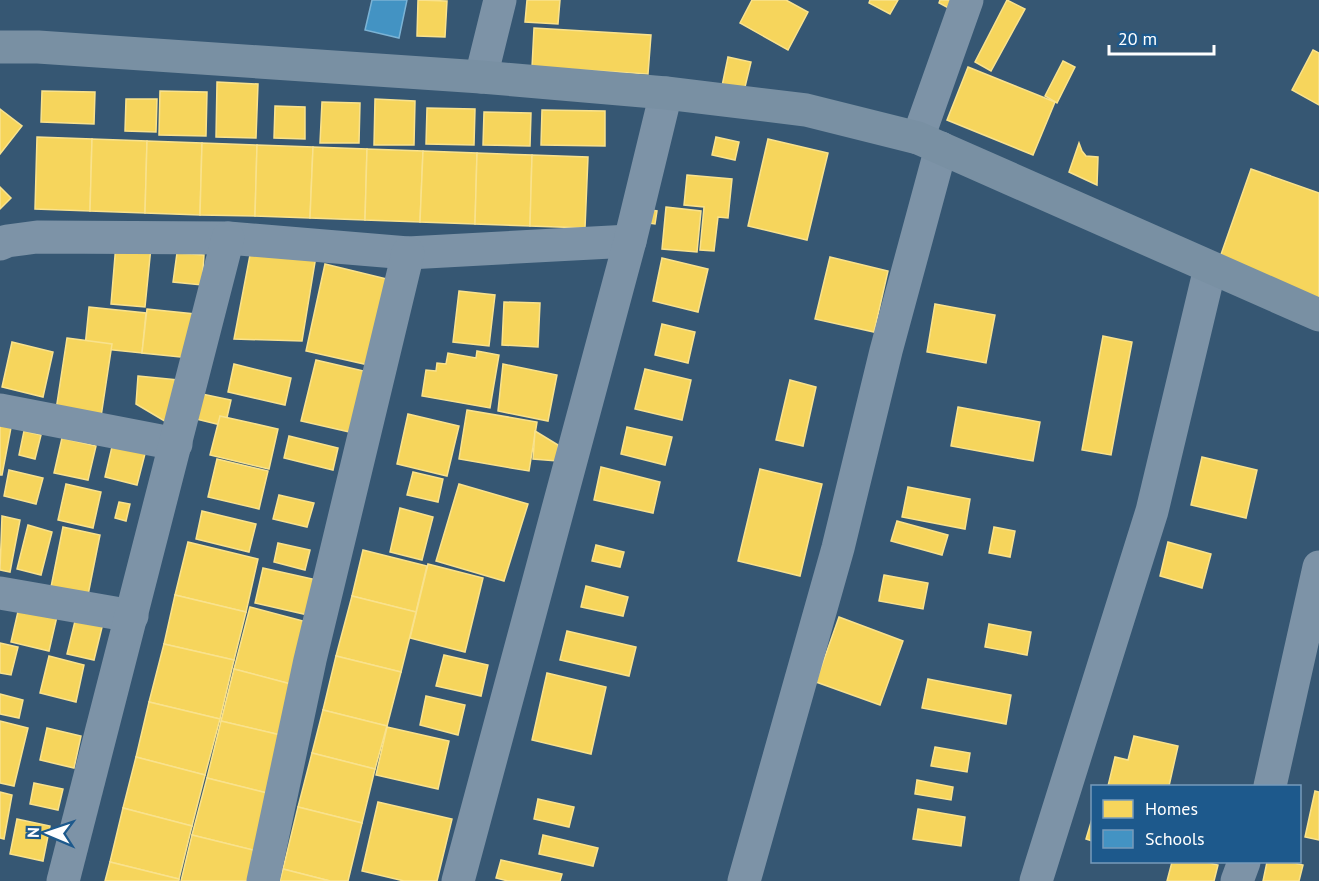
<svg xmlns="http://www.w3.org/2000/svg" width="1319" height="881" viewBox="0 0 1319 881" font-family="'PT Sans',sans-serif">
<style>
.homes{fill:#f6d55c;stroke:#f9e28d;stroke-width:1.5}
.schools{fill:#4393c3;stroke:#7bb3d5;stroke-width:1.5}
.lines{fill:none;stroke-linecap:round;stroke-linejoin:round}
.street{stroke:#7d93a7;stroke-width:33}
.secondary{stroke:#7990a3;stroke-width:33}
</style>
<rect width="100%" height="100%" fill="#365773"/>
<g class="homes">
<path d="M418,0l29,1 -2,36 -28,-1z"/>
<path d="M527,0h33l-2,24 -33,-2z"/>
<path d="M752,0h34l22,12 -20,38 -48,-27z"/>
<path d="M870,0h28l-8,14 -21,-11z"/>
<path d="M940,0h19l-5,11 -15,-8z"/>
<path d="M1007,0l18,9 -34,62 -16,-9z"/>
<path d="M534,28l117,7 -3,39 -116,-7z"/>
<path d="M1313,50l6,3v52l-27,-15z"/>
<path d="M728,57l23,5 -7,29 -22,-5z"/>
<path d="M1063,61l12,6 -18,36 -12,-7z"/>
<path d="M968,67l87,35 -22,53 -86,-35z"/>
<path d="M217,82l41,2 -2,54 -40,-1z"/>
<path d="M42,91l53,1 -1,32 -53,-2z"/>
<path d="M160,91l47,1 -1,44 -47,-1z"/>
<path d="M126,99h31l-1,33 -31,-1z"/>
<path d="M375,99l40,2 -1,44h-40z"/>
<path d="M322,102l38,1 -1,40h-39z"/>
<path d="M275,106l30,1v32l-31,-1z"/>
<path d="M427,108l48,1 -1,36 -48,-1z"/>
<path d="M0,109l22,17 -22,28z"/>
<path d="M542,110l63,1v35l-64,-1z"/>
<path d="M484,112l47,1 -1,33 -47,-1z"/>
<path d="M37,137l55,2 -2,72 -55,-2z"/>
<path d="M716,137l23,5 -4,18 -23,-5z"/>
<path d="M92,139l55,2 -2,72 -55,-2z"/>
<path d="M768,139l60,14 -21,87 -59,-14z"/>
<path d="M147,141l55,2 -2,72 -55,-2z"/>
<path d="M202,143l55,2 -2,71 -55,-1z"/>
<path d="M1079,143l3,8 4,5 12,1 -1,28 -28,-13z"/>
<path d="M257,145l56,2 -3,71 -55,-2z"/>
<path d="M313,147l54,2 -2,71 -55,-2z"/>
<path d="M367,149l56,2 -3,71 -55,-2z"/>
<path d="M423,151l54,2 -2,71 -55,-2z"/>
<path d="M477,153l55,2 -2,71 -55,-2z"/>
<path d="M532,155l56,2 -3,71 -55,-2z"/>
<path d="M1251,169l68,24v106l-101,-36z"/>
<path d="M687,175l45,4 -4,39 -10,-1 -4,34 -14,-1 4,-43 -20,-2z"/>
<path d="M0,187l11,11 -11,11z"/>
<path d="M666,207l35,4 -4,41 -35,-3z"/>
<path d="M644,209l13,2 -2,13 -13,-2z"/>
<path d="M116,244l35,3 -6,60 -34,-3z"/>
<path d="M177,253l27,2 -2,30 -29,-3z"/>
<path d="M250,255l66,1 -14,85 -68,-2z"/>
<path d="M830,257l58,14 -14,61 -59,-13z"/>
<path d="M662,258l46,11 -10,43 -45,-11z"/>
<path d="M325,264l66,16 -18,86 -67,-15z"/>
<path d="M459,291l36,4 -6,51 -36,-4z"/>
<path d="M504,302l36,1 -2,44 -36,-2z"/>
<path d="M935,304l60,11 -9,48 -59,-11z"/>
<path d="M89,307l57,6 -4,40 -57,-6z"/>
<path d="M147,309l48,5 -5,44 -48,-5z"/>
<path d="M662,324l33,8 -7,31 -33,-8z"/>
<path d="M1103,336l29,6 -21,113 -29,-5z"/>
<path d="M67,338l45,6 -13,86 -45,-7z"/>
<path d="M12,342l41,10 -10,45 -41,-10z"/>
<path d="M477,351l22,4 -9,53 -68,-12 4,-26 10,1 1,-8 9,1 2,-11 28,5z"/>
<path d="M316,360l52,12 -14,61 -53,-12z"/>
<path d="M234,364l57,14 -6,27 -57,-13z"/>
<path d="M503,364l54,11 -9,46 -50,-10z"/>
<path d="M645,369l46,11 -9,40 -47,-11z"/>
<path d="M138,376l40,4 -5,46 -37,-22z"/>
<path d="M790,380l26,7 -13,59 -27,-6z"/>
<path d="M202,394l29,6 -6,26 -29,-7z"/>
<path d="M958,407l82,15 -7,39 -82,-15z"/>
<path d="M467,410l70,12 -8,49 -70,-12z"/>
<path d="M0,414l13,3 -11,58h-2z"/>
<path d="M408,414l51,12 -12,50 -50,-12z"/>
<path d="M220,416l58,13 -9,40 -59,-14z"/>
<path d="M627,427l45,10 -7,28 -44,-11z"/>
<path d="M24,431l17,4 -6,24 -16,-4z"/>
<path d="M535,431l23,14 -1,16 -24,-2z"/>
<path d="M115,434l33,8 -11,43 -32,-8z"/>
<path d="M289,436l49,12 -5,22 -49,-12z"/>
<path d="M62,438l34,8 -8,34 -34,-7z"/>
<path d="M1202,457l55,13 -11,48 -55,-13z"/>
<path d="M217,459l51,12 -9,38 -51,-12z"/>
<path d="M601,467l59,15 -7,31 -59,-13z"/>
<path d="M760,469l62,15 -22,92 -62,-15z"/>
<path d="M9,470l34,8 -7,26 -32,-8z"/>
<path d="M413,472l30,7 -5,23 -31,-7z"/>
<path d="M66,484l35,8 -8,36 -35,-8z"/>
<path d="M459,484l69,20 -24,77 -68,-20z"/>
<path d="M908,487l62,12 -5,30 -63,-12z"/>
<path d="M279,495l35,8 -7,24 -34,-8z"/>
<path d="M119,502l11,2 -4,17 -11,-3z"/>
<path d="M400,508l33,9 -11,43 -32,-8z"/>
<path d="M202,511l54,13 -7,28 -53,-13z"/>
<path d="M2,516l18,4 -10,52 -10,-2z"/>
<path d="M897,521l51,14 -6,20 -51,-14z"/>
<path d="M28,525l24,7 -11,43 -24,-6z"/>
<path d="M63,527l37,8 -12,60 -37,-8z"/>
<path d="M994,527l21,4 -5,26 -21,-4z"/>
<path d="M188,542l70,17 -12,53 -71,-17z"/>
<path d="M1168,542l43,12 -9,34 -42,-12z"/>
<path d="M278,543l32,7 -5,20 -31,-8z"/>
<path d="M596,545l28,7 -4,15 -28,-6z"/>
<path d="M363,550l64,16 -11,46 -64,-16z"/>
<path d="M428,564l55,14 -18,74 -55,-14z"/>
<path d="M263,568l54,12 -9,35 -53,-12z"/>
<path d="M884,575l44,8 -5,26 -44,-8z"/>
<path d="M586,586l42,11 -5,19 -42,-9z"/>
<path d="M175,595l71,17 -12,48 -70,-16z"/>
<path d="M352,596l64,16 -15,60 -65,-16z"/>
<path d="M20,603l38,9 -9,39 -38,-9z"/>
<path d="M250,607l68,18 -16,62 -68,-18z"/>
<path d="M77,613l27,6 -10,41 -27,-6z"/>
<path d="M839,617l64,24 -23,64 -64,-23z"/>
<path d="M989,624l42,8 -4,23 -42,-8z"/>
<path d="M567,631l69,16 -7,29 -69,-16z"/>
<path d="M0,643l18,4 -7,28 -11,-2z"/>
<path d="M164,644l70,16 -14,59 -71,-17z"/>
<path d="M444,655l44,10 -7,31 -45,-10z"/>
<path d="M49,656l35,9 -8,37 -36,-9z"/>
<path d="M336,656l65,16 -14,54 -64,-16z"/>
<path d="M234,669l68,18 -13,50 -68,-16z"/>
<path d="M547,673l59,14 -15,67 -59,-14z"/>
<path d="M928,679l83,16 -5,29 -84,-16z"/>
<path d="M0,694l23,6 -4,18 -19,-4z"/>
<path d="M426,696l39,9 -7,30 -38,-10z"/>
<path d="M149,702l71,17 -15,56 -69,-18z"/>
<path d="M323,710l64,16 -12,43 -63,-16z"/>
<path d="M0,721l28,7 -14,58 -14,-3z"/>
<path d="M221,721l68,16 -14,58 -68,-17z"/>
<path d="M387,727l62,14 -11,48 -62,-14z"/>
<path d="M47,728l34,8 -7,32 -34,-8z"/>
<path d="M1134,736l44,10 -9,40h-61l7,-29 13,3z"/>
<path d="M935,747l35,6 -3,19 -36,-6z"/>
<path d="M312,753l63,16 -13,54 -64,-16z"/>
<path d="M136,757l69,18 -13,51 -69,-18z"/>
<path d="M207,778l68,17 -14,57 -69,-17z"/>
<path d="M917,780l36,7 -2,13 -36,-6z"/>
<path d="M34,783l29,6 -5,21 -28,-6z"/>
<path d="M1315,791l4,1v48l-14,-3z"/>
<path d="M0,792l12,3 -8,44 -4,-1z"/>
<path d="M538,799l36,8 -5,20 -35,-8z"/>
<path d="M378,802l74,17 -15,62h-33l-42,-10z"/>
<path d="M298,807l64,16 -14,58h-18l-47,-12z"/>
<path d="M123,808l69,18 -13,53 -69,-17z"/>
<path d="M918,809l47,8 -4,29 -48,-7z"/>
<path d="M17,819l33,7 -7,35 -33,-7z"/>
<path d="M1092,819v22l-6,-2z"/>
<path d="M192,835l69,17 -8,29h-72z"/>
<path d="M543,835l55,13 -5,18 -54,-12z"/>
<path d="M501,860l61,14 -2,7h-52l-12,-3z"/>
<path d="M110,862l69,17v2h-74z"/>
<path d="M1172,862h33l13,3 -4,16h-47z"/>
<path d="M1267,862h23l13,3 -4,16h-36z"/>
<path d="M283,869l47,12h-50z"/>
</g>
<path class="schools" d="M372,0h35l-8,38 -34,-8z"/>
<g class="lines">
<g class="street">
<path d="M481,77l19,-77"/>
<path d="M918,138l49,-138"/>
<path d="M0,244l7,-3 30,-4 191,1 180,15 222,-12"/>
<path d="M0,410l176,34"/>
<path d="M0,593l132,23"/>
<path d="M1270,786l49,-219"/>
<path d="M63,881l165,-643"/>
<path d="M263,881l47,-221 98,-407"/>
<path d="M458,881l172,-640 36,-148"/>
<path d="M744,881l94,-333 48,-197 55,-203"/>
<path d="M1036,881l116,-370 58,-243"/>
<path d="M1237,881l7,-19"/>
</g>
<path class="secondary" d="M0,47h38l443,30 185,16 140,17 112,28 401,177"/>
</g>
<rect x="1091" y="785" width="210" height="78" fill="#1d598c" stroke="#779bba" stroke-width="1.5"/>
<rect x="1103" y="800" width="30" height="18" fill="#f6d55c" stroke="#779bba" stroke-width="1.5"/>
<text x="1145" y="815" font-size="18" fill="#ffffff">Homes</text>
<rect x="1103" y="830" width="30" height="18" fill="#4393c3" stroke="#779bba" stroke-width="1.5"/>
<text x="1145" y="845" font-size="18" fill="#ffffff">Schools</text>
<g transform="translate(48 833) rotate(272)" stroke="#1d598c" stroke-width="4.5" paint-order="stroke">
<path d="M0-4.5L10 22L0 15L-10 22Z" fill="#ffffff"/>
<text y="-9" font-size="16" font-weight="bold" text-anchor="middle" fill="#ffffff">N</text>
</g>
<path d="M1109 45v9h105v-9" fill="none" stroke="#ffffff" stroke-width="3"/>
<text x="1118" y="45" font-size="18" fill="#ffffff" stroke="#1d598c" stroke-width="4.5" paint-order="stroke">20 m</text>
</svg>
